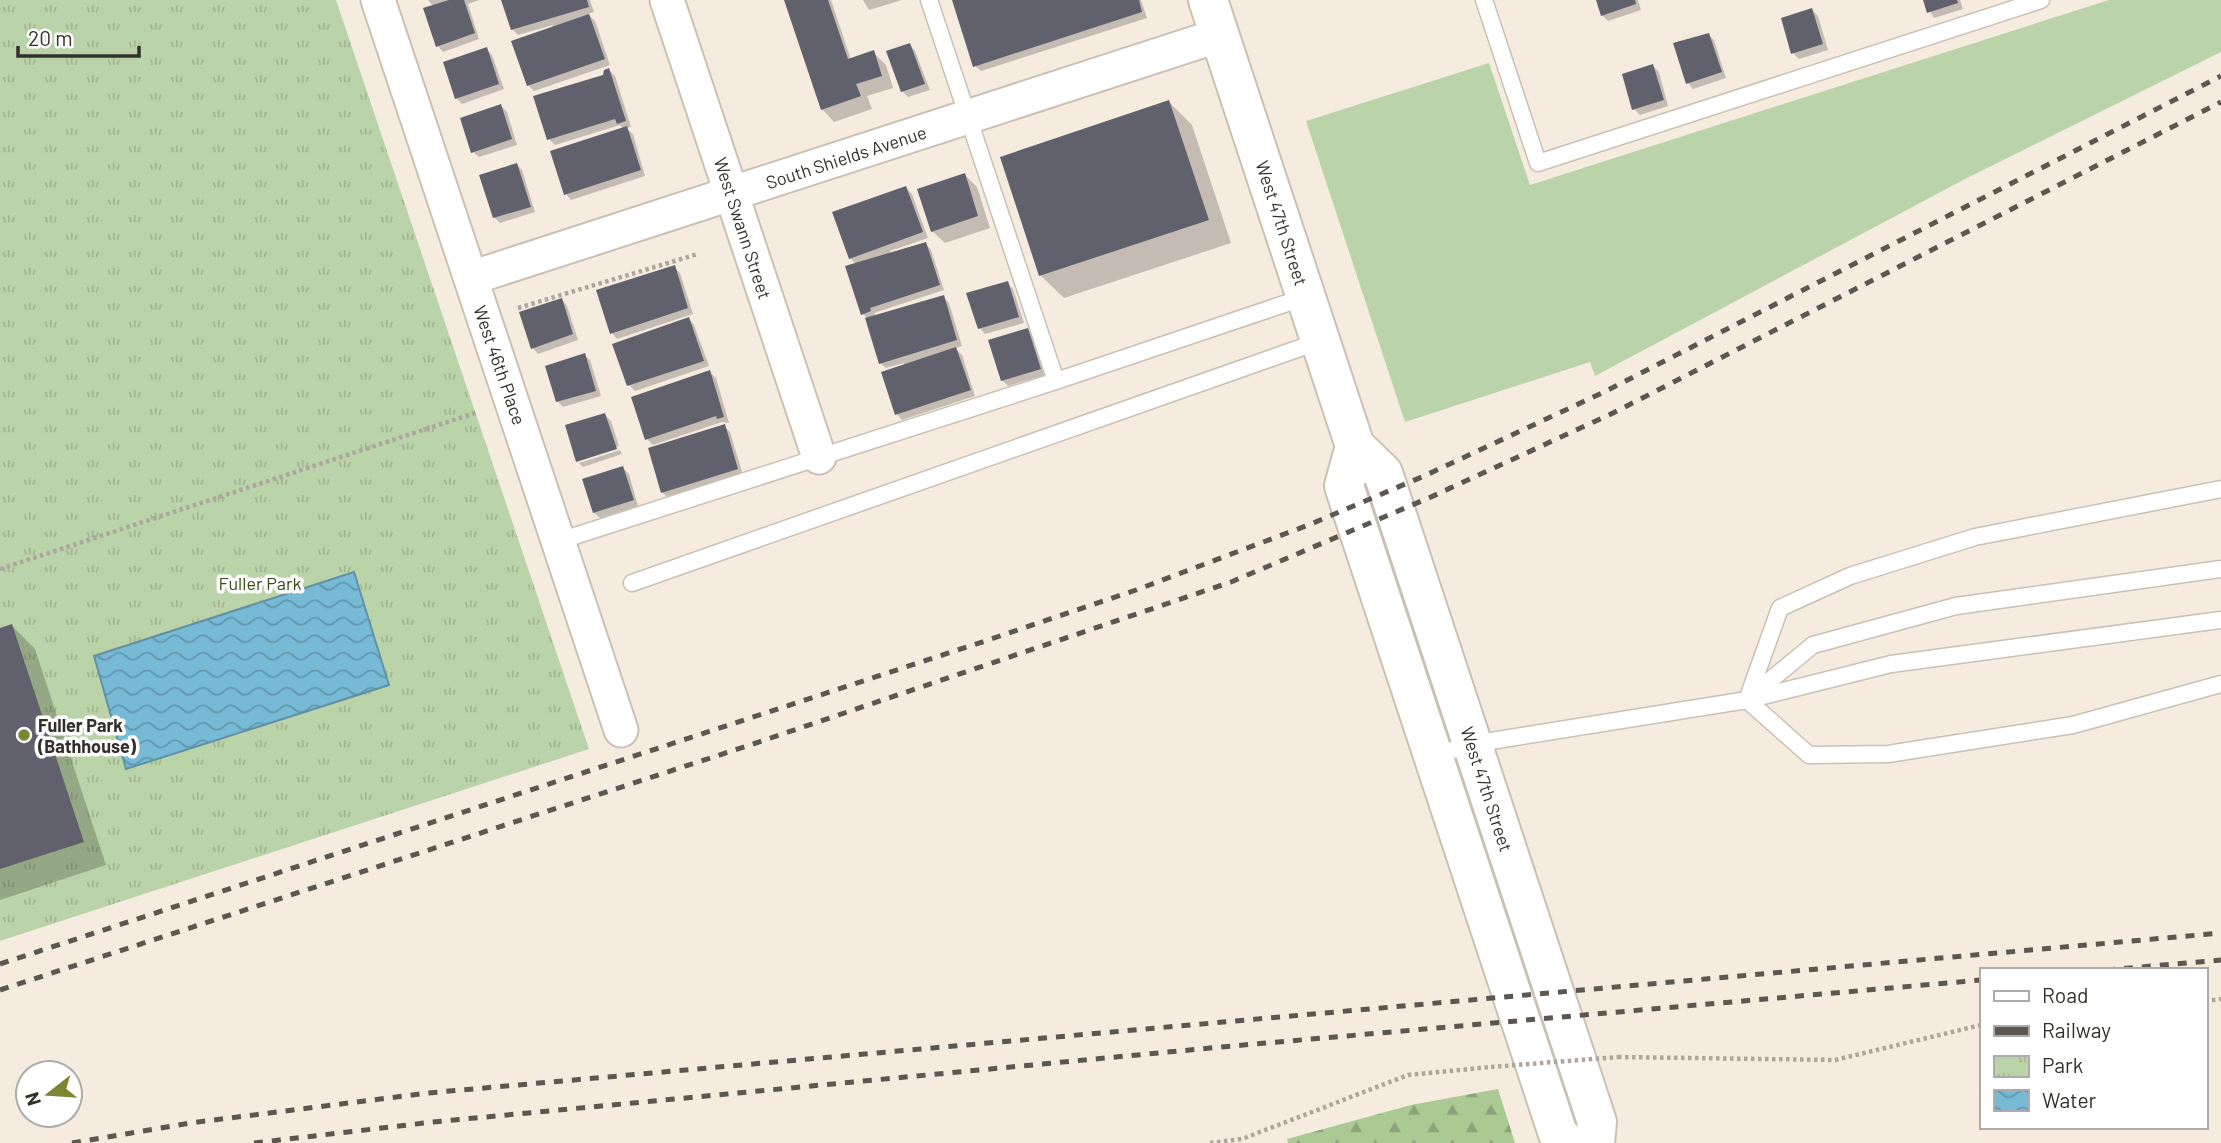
<svg xmlns="http://www.w3.org/2000/svg" width="2221" height="1143" viewBox="0 0 2221 1143" font-family="Barlow,sans-serif">
<style>
.green{fill:#bbd3a8}
.forest{fill:url(#forest-firs)}
.park{fill:url(#park-tufts)}
.water{fill:url(#water-waves);stroke:#6291a3;stroke-width:2}
.shadow{fill:#0003}
.building{fill:#60616d}
.lines{fill:none;stroke-linecap:round;stroke-linejoin:round}
.lane-casing{stroke:#cac1b4;stroke-width:19}
.street-casing{stroke:#cac1b4;stroke-width:37}
.secondary-casing{stroke:#cac1b4;stroke-width:42}
.path{stroke:#ada69c;stroke-width:4.5;stroke-dasharray:3.5 3.5;stroke-linecap:butt}
.lane{stroke:#fff;stroke-width:16}
.street{stroke:#fff;stroke-width:33}
.secondary{stroke:#fff;stroke-width:38}
.rail{stroke:#5c5851;stroke-width:5;stroke-dasharray:9 9;stroke-linecap:butt}
.path-bridge{stroke:#ada69c;stroke-width:4.5;stroke-dasharray:3.5 3.5;stroke-linecap:butt}
.poi-dot{fill:#7c8531;stroke:#fff;stroke-width:2.5}
.labels{text-anchor:middle;dominant-baseline:central;stroke-width:7;stroke-linejoin:round;paint-order:stroke}
.street-label{font-size:18px;fill:#33302b;stroke:#fff}
.park-label{font-size:18px;fill:#314c14;stroke:#fff}
.poi-label{font-size:18px;font-weight:bold;fill:#33302b;stroke:#fff;text-anchor:start}
</style>
<defs>
<pattern id="forest-firs" width="22" height="20" patternUnits="userSpaceOnUse" patternTransform="scale(1.75)"><rect width="22" height="20" fill="#abc993"/><path d="M5 1l3.5 6h-7zM16 11l3.5 6h-7z" fill="#8ca478"/></pattern>
<pattern id="park-tufts" width="24" height="20" patternUnits="userSpaceOnUse" patternTransform="scale(1.75)"><rect width="24" height="20" fill="#bbd3a8"/><path d="M3 7l-1-3M5 7V3M7 7l1-3M15 17l-1-3M17 17v-4M19 17l1-3" fill="none" stroke="#a1b591"/></pattern>
<pattern id="water-waves" width="16" height="10" patternUnits="userSpaceOnUse" patternTransform="scale(1.75)"><rect width="16" height="10" fill="#76bad6"/><path d="M0 5q4-4 8 0t8 0" fill="none" stroke="#6198ae"/></pattern>
</defs>
<rect width="100%" height="100%" fill="#f5ecdf"/>
<path class="green" d="M2109,0h112v52l-256,127 -370,197 -5,-14 -185,60 -99,-301 183,-58 41,122z"/>
<path class="forest" d="M1498,1089l17,54h-227l-1,-4 124,-34z"/>
<path class="park" d="M0,0h336l253,749 -589,192z"/>
<path class="water" d="M354,572l35,113 -263,84 -32,-113z"/>
<g class="shadow">
<path d="M428,0h51l-11,4 11,35 -36,13 -5,-6 -4,-39z"/>
<path d="M503,0h87l4,12 -6,2 7,7 15,44 -76,26 -6,-6 25,-60 -35,10 -6,-6z"/>
<path d="M786,0h45l20,60 22,-8 13,13 7,23 -26,8 5,13 -38,13 -12,-13z"/>
<path d="M863,0h39l-33,10z"/>
<path d="M953,0h188l6,18 -166,53 -6,-5z"/>
<path d="M1597,0h41l3,10 -33,11 -6,-6z"/>
<path d="M1924,0h36l3,9 -29,9z"/>
<path d="M1812,10l6,6 10,34 -29,9 -6,-6z"/>
<path d="M1708,35l6,5 12,38 -33,11 -5,-6z"/>
<path d="M910,45l5,6 15,39 -22,7 -6,-6z"/>
<path d="M486,49l6,6 12,34 -42,15 -6,-6z"/>
<path d="M1653,66l6,6 9,34 -28,9 -6,-6z"/>
<path d="M609,70l6,6 16,51 -5,1 7,6 12,42 -74,24 -5,-6 58,-65 -4,-4 -65,20 -6,-6z"/>
<path d="M1169,102l23,23 39,118 -167,55 -24,-23z"/>
<path d="M501,106l6,6 10,33 -38,12 -6,-5z"/>
<path d="M517,165l5,5 13,42 -35,11 -6,-6z"/>
<path d="M965,175l12,12 13,41 -45,15 -13,-12z"/>
<path d="M906,188l6,6 16,44 -38,13 1,3 35,-10 5,6 13,40 -70,23 2,4 67,-20 6,6 13,43 -7,2 7,7 13,41 -73,24 -5,-6 7,-51 -18,5 -6,-5 -13,-45 -4,-4 -7,-50 -6,-6z"/>
<path d="M674,267l6,6 13,41 -76,25 -5,-6z"/>
<path d="M1007,283l6,6 11,34 -39,11 -5,-6z"/>
<path d="M562,300l5,6 11,34 -40,14 -5,-6z"/>
<path d="M689,319l5,6 15,41 -74,25 -6,-6 -14,-40z"/>
<path d="M1028,330l5,6 12,39 -37,11 -6,-6z"/>
<path d="M584,355l6,5 11,36 -38,11 -5,-5z"/>
<path d="M710,372l6,6 13,45 -7,-1 -69,23 -6,-6z"/>
<path d="M605,415l6,6 8,25 -41,13v3l-1,-1z"/>
<path d="M724,426l6,6 13,43 -75,23 -6,-6z"/>
<path d="M620,450l2,4 -39,13 -4,-4z"/>
<path d="M623,468l6,6 9,32 -38,12 -6,-5z"/>
<path d="M12,626l23,23 71,216 -106,35v-270z"/>
</g>
<g class="building">
<path d="M449,0h15l11,33 -39,14 -13,-39z"/>
<path d="M501,0h86l2,7 -78,23z"/>
<path d="M784,0h44l20,59 26,-9 8,26 -26,8 5,12 -40,14z"/>
<path d="M952,0h187l3,12 -169,55z"/>
<path d="M1596,0h39l1,4 -35,12z"/>
<path d="M1923,0h34l1,3 -31,10z"/>
<path d="M1812,8l11,36 -32,10 -10,-36z"/>
<path d="M589,14l16,45 -78,27 -16,-45z"/>
<path d="M1709,33l13,39 -36,12 -13,-41z"/>
<path d="M910,43l15,41 -24,8 -15,-41z"/>
<path d="M487,47l12,37 -44,15 -12,-37z"/>
<path d="M1653,64l11,36 -32,10 -10,-36z"/>
<path d="M609,68l17,53 -9,3 -2,-5 -68,21 -14,-44 70,-21 1,-5z"/>
<path d="M1169,100l40,120 -170,56 -39,-119z"/>
<path d="M501,104l11,35 -41,14 -11,-35z"/>
<path d="M627,126l14,44 -77,25 -14,-44z"/>
<path d="M517,163l14,44 -38,11 -14,-43z"/>
<path d="M965,173l13,43 -47,16 -14,-43z"/>
<path d="M906,186l17,46 -74,27 -17,-47z"/>
<path d="M926,242l14,43 -70,23 1,3 -10,4 -16,-49z"/>
<path d="M675,265l13,43 -78,26 -14,-44z"/>
<path d="M1008,281l11,36 -41,12 -12,-36z"/>
<path d="M944,295l13,45 -78,24 -14,-46z"/>
<path d="M562,298l11,36 -42,15 -12,-37z"/>
<path d="M689,317l15,44 -77,25 -15,-42z"/>
<path d="M1028,328l13,41 -40,12 -13,-41z"/>
<path d="M956,347l15,43 -76,25 -14,-43z"/>
<path d="M585,353l11,38 -40,11 -11,-36z"/>
<path d="M710,370l14,47 -7,2 -1,-3 -71,24 -14,-43z"/>
<path d="M605,413l12,36 -41,13 -11,-37z"/>
<path d="M725,424l13,45 -77,24 -13,-45z"/>
<path d="M623,466l11,34 -41,13 -11,-34z"/>
<path d="M12,624l72,218 -84,27v-241z"/>
</g>
<g class="lines">
<defs>
<g id="lane">
<path d="M929,0l127,381"/>
<path d="M1484,0l54,163 503,-163"/>
<path d="M559,541l497,-160 249,-84"/>
<path d="M632,583l688,-242"/>
<path d="M1751,696l62,-51 143,-39 265,-37"/>
<path d="M1747,700l33,-92 70,-32 125,-39 246,-48"/>
<path d="M1747,700l62,55 79,-1 185,-29 148,-41"/>
<path d="M1434,756l38,-12 275,-44 144,-36 330,-44"/>
</g>
<g id="street">
<path d="M378,0l243,730"/>
<path d="M667,0l152,457"/>
<path d="M471,278l749,-243"/>
</g>
<g id="secondary">
<path d="M1208,0l147,446 28,27 214,649 -2,21"/>
<path d="M1355,446l-11,40 214,648 9,9"/>
</g>
</defs>
<use href="#lane" class="lane-casing"/>
<use href="#street" class="street-casing"/>
<use href="#secondary" class="secondary-casing"/>
<g class="path">
<path d="M518,308l180,-54"/>
<path d="M0,569l478,-157"/>
<path d="M2205,1001l16,-2"/>
<path d="M1618,1057l217,3 146,-35"/>
<path d="M1210,1143l32,-4 166,-64 83,-8"/>
</g>
<use href="#lane" class="lane"/>
<use href="#street" class="street"/>
<use href="#secondary" class="secondary"/>
<g class="rail">
<path d="M0,964l985,-323 151,-51 175,-66 113,-48 180,-84 617,-316"/>
<path d="M2106,970l115,-10"/>
<path d="M0,990l747,-244 484,-164 200,-85 182,-84 608,-311"/>
<path d="M72,1143l118,-20 238,-30 1793,-160"/>
<path d="M254,1143l179,-21 788,-75 760,-67"/>
</g>
<path class="path-bridge" d="M1491,1067l127,-10"/>
</g>
<circle class="poi-dot" cx="24" cy="735" r="7"/>
<g class="labels">
<g class="street-label">
<text transform="translate(846 157) rotate(-18)">South Shields Avenue</text>
<text transform="translate(1282 223) rotate(72)">West 47th Street</text>
<text transform="translate(743 228) rotate(72)">West Swann Street</text>
<text transform="translate(500 365) rotate(71)">West 46th Place</text>
<text transform="translate(1487 789) rotate(72)">West 47th Street</text>
</g>
<g class="park-label">
<text x="260" y="583">Fuller Park</text>
</g>
<g class="poi-label">
<text x="38" y="725">Fuller Park<tspan x="38" dy="21">(Bathhouse)</tspan></text>
</g>
</g>
<rect x="1980" y="968" width="228" height="161" fill="#ffffff" stroke="#adacaa" stroke-width="2"/>
<rect x="1994" y="991" width="35" height="10" fill="#ffffff" stroke="#adacaa" stroke-width="2"/>
<text x="2042" y="1003" font-size="21" fill="#33302b">Road</text>
<rect x="1994" y="1026" width="35" height="10" fill="#5c5851" stroke="#adacaa" stroke-width="2"/>
<text x="2042" y="1038" font-size="21" fill="#33302b">Railway</text>
<rect x="1994" y="1056" width="35" height="21" fill="url(#park-tufts)" stroke="#adacaa" stroke-width="2"/>
<text x="2042" y="1073" font-size="21" fill="#33302b">Park</text>
<rect x="1994" y="1090" width="35" height="21" fill="url(#water-waves)" stroke="#adacaa" stroke-width="2"/>
<text x="2042" y="1108" font-size="21" fill="#33302b">Water</text>
<g transform="translate(49 1094) rotate(253)"><circle r="33" fill="#ffffff" stroke="#adacaa" stroke-width="2"/>
<path d="M0-5L12 26L0 18L-12 26Z" fill="#7c8531"/>
<text y="-10" font-size="19" font-weight="bold" text-anchor="middle" fill="#33302b">N</text>
</g>
<path d="M18 46v10h121v-10" fill="none" stroke="#33302b" stroke-width="3.5"/>
<text x="28" y="46" font-size="21" fill="#33302b" stroke="#ffffff" stroke-width="5" paint-order="stroke">20 m</text>
</svg>
